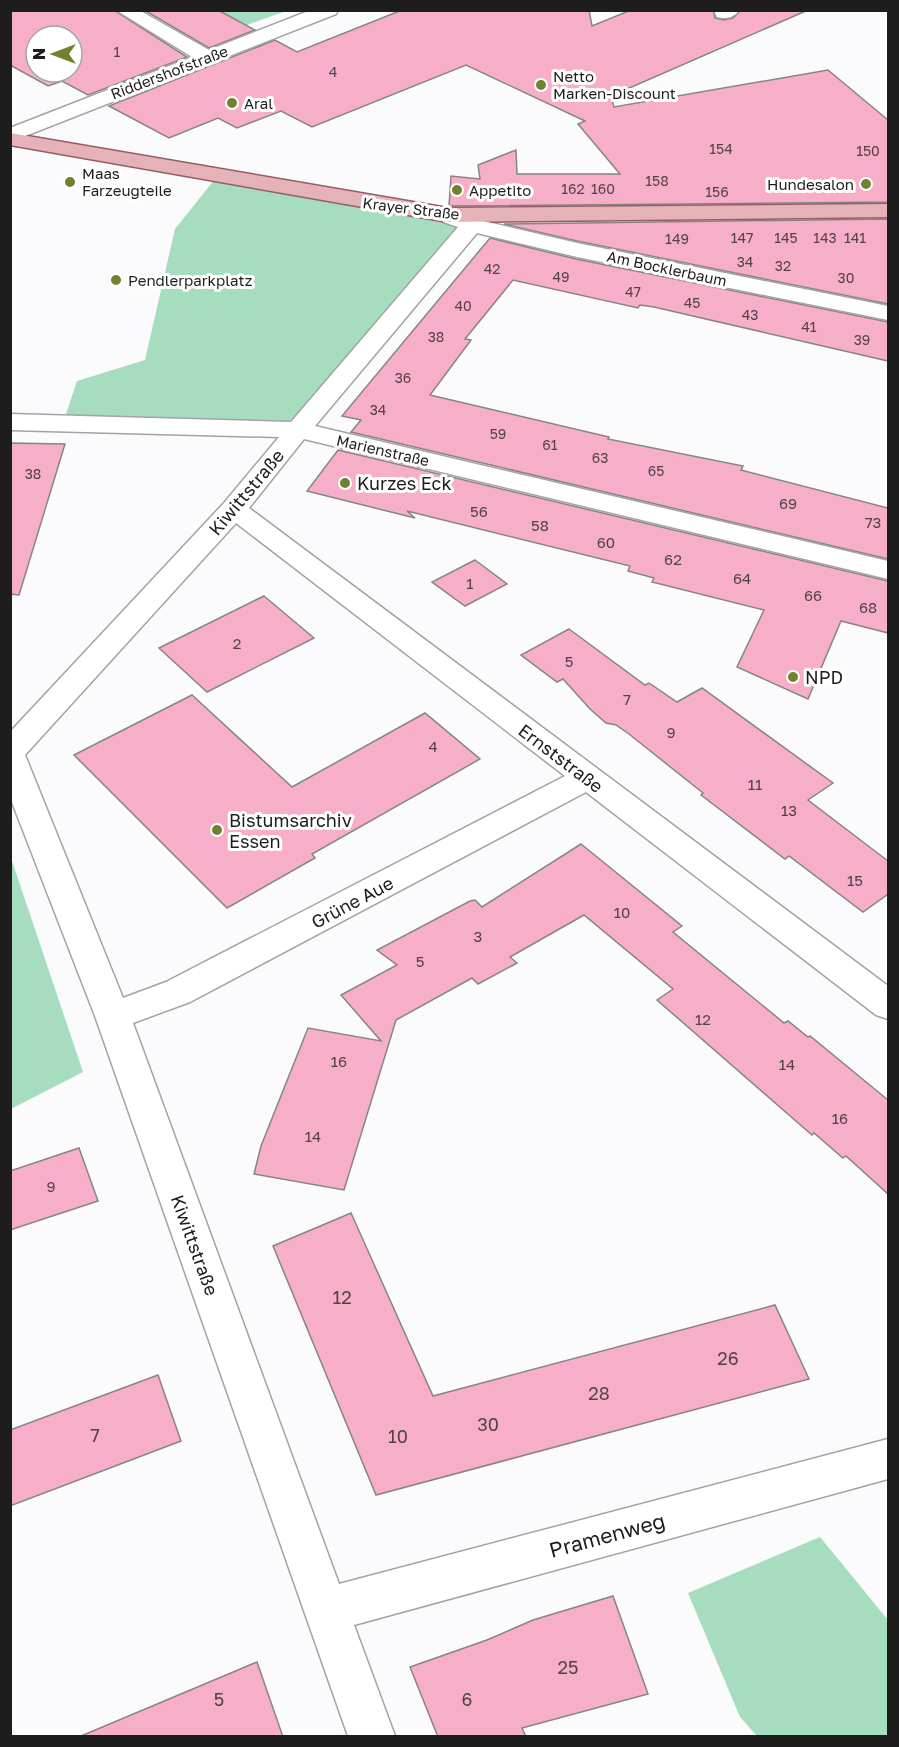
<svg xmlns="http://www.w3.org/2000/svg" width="899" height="1747" viewBox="0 0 899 1747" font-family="'Golos Text',sans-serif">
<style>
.green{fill:#a5ddbe}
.building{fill:#f7afc9;stroke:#878485;stroke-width:1.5;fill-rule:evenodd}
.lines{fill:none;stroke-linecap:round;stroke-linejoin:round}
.minor-casing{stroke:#a3a3a5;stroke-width:3}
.major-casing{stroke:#945d64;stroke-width:3}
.minor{fill:#fff;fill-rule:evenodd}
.major{fill:#e5b2b8;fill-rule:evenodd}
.poi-dot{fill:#72812f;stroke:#fff;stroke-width:2}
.labels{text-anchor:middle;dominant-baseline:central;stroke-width:6;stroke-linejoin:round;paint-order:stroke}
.far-number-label{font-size:14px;fill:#544249}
.far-street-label{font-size:15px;fill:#1d1d1e;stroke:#fff}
.far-poi-label{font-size:15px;fill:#1d1d1e;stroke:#fff;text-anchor:start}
.number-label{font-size:15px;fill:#544249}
.poi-label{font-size:18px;fill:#1d1d1e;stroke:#fff;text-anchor:start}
.street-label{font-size:18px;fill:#1d1d1e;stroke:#fff}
.near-number-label{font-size:18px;fill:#544249}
.near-street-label{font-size:21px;fill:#1d1d1e;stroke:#fff}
</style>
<rect width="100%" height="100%" fill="#fbfbfd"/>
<g class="green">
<path d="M150,11h136l-83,30z"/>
<path d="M215,179l254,47 -174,200 -231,-6 13,-39 68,-21 30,-131z"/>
<path d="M10,855l73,217 -72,37h-1z"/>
<path d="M820,1537l68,83v116h-131l-17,-19 -52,-124z"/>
</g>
<g class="building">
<path d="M10,10h104l73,47 -99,38 -26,-14 -14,5 -38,-21zM36,36h36v36h-36z"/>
<path d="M144,10h74l37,20 -46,18z"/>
<path d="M402,10h187l3,16 39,-16h82l2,8 9,2 9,-2 8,-8h67l-197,86 3,11 214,-37 60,50v82l-439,4 2,-30 29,3 -2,-14 38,-15 1,24h103l-42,-50 7,-3 -119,-56 -154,62 -31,-16 -44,17 -19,-10 -49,20 -60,-32 166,-66 22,12z"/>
<path d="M888,219v85l-311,-63 -73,-17z"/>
<path d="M490,238l86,21 312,63v39l-234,-54 -14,-2 -2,3 -125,-28 -48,59 6,1 -41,55 179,42 -1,2 135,27 -2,4 147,38v51l-537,-127 10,-12 -19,-4z"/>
<path d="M10,443l55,1 -46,151 -9,-1z"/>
<path d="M338,450l550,131v52l-47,-12 -33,78 -71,-32 27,-57 -112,-28 2,-4 -26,-7 2,-5 -223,-55 8,7 -108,-27z"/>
<path d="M475,560l32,24 -42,22 -33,-24z"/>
<path d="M264,596l50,42 -107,54 -48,-44z"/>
<path d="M569,629l76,56 4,-2 28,19 25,-14 131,95 -25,17 80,61v33l-25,18 -74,-56 -4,3 -84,-64 2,-2 -74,-59 -13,-9 -10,-2 -16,-14 -27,-30 -6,3 -36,-27z"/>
<path d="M192,695l100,92 133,-74 55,46 -168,95 3,4 -88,50 -153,-153z"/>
<path d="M581,844l101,82 -9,6 111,91 4,-2 20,16 2,-1 78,64v94l-42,-38 -3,2 -29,-25 -2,2 -155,-135 16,-11 -89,-74 -74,42 7,6 -39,21 -6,-6 -76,42 -52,170 -90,-16 7,-28 47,-118 73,13 -40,-46 56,-30 -20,-15 93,-49 5,-1 7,7z"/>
<path d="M79,1148l19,53 -88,29v-59z"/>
<path d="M351,1213l82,183 342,-91 34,74 -433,116 -103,-249z"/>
<path d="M158,1375l23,66 -171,65v-76z"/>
<path d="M613,1596l35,98 -126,34 4,9h-88l-28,-70 77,-27 46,-20z"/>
<path d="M257,1662l26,75h-202v-1z"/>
</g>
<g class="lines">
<defs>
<g id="minor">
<path d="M116,10h23l70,40 102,-40h27l-2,4 -326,128v-14l182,-71z"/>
<path d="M716,10h23c-5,8 -13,9 -22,7l-2,-4z"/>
<path d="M451,210l28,10 98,23 311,63v14l-311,-63 -100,-24 -162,193 573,135v18l-584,-140 -55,69 639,478v33l-12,-4 -290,-223 -396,210 -57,21 206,561 549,-145v40l-534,146 41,111h-47l-253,-720 -85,-219v-65l214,-229 55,-66 -269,-7v-16l281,8 167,-195 -15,-5 -3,-5 3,-5zM236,523l329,253 -399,206 -43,16 -98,-243z"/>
</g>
<path id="major" d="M10,133l438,75 440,-4v13l-440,5 -438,-77z"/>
</defs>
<use href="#minor" class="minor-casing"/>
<use href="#major" class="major-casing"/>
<use href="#minor" class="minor"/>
<use href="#major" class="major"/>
</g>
<g class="poi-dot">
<circle cx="541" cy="85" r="6"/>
<circle cx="232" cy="103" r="6"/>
<circle cx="70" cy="182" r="6"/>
<circle cx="866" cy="184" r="6"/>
<circle cx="457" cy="190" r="6"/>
<circle cx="116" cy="280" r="6"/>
<circle cx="345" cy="483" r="6"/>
<circle cx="793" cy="677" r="6"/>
<circle cx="217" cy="830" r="6"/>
</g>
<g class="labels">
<g class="far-number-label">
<text x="117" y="51">1</text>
<text x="333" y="71">4</text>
<text x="721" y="148">154</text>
<text x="868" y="150">150</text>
<text x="657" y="180">158</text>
<text x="573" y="188">162</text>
<text x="603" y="188">160</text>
<text x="717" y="191">156</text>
<text x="742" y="237">147</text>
<text x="786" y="237">145</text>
<text x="825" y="237">143</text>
<text x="855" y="237">141</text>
<text x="677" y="238">149</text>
<text x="745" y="261">34</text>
<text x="783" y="265">32</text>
<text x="492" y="268">42</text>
<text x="561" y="276">49</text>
<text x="846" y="277">30</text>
<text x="633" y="291">47</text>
<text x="692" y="302">45</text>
<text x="463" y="305">40</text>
<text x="750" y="314">43</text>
<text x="809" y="326">41</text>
<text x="436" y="336">38</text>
<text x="862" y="339">39</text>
<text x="403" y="377">36</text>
<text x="378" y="409">34</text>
<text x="498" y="433">59</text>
<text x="550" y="444">61</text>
<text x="600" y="457">63</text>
<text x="656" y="470">65</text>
<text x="33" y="473">38</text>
</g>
<g class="far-street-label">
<text transform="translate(169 72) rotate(-21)">Riddershofstraße</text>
<text transform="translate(411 208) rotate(7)">Krayer Straße</text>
<text transform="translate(667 268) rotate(12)">Am Bocklerbaum</text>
<text transform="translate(383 450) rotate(13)">Marienstraße</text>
</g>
<g class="far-poi-label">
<text x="553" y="76">Netto<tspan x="553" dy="17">Marken-Discount</tspan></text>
<text x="244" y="103">Aral</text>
<text x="82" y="173">Maas<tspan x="82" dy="17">Farzeugteile</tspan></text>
<text x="854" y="184" text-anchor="end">Hundesalon</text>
<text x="469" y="190">Appetito</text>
<text x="128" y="280">Pendlerparkplatz</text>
</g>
<g class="number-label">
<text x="788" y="503">69</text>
<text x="479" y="511">56</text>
<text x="873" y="522">73</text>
<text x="540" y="525">58</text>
<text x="606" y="542">60</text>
<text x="673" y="559">62</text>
<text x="742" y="578">64</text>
<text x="470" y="583">1</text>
<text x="813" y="595">66</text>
<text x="868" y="607">68</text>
<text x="237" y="643">2</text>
<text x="569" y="661">5</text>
<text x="627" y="699">7</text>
<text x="671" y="732">9</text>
<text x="433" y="746">4</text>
<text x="755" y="784">11</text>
<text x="789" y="810">13</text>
<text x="855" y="880">15</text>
<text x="622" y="912">10</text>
<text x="478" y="936">3</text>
<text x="420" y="961">5</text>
<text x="703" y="1019">12</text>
<text x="339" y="1061">16</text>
<text x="787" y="1064">14</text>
<text x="840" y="1118">16</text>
<text x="313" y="1136">14</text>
<text x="51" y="1186">9</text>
</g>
<g class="poi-label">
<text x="357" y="483">Kurzes Eck</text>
<text x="805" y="677">NPD</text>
<text x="229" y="820">Bistumsarchiv<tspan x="229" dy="21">Essen</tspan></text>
</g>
<g class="street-label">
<text transform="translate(246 492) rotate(-50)">Kiwittstraße</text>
<text transform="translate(561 758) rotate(37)">Ernststraße</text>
<text transform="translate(352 902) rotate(-28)">Grüne Aue</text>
<text transform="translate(195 1245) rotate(70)">Kiwittstraße</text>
</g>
<g class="near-number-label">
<text x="342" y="1297">12</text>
<text x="728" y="1358">26</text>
<text x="599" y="1393">28</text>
<text x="488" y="1424">30</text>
<text x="95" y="1435">7</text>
<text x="398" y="1436">10</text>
<text x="568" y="1667">25</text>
<text x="219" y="1699">5</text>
<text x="467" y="1699">6</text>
</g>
<g class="near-street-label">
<text transform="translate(607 1535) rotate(-15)">Pramenweg</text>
</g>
</g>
<rect width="899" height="1747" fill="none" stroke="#1d1d1e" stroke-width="24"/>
<g transform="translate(54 54) rotate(270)"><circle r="28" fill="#ffffff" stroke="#a5a5a5" stroke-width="1.5"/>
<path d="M0-4.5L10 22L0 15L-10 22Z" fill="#72812f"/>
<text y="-9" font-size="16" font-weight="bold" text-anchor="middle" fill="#1d1d1e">N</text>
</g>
</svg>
